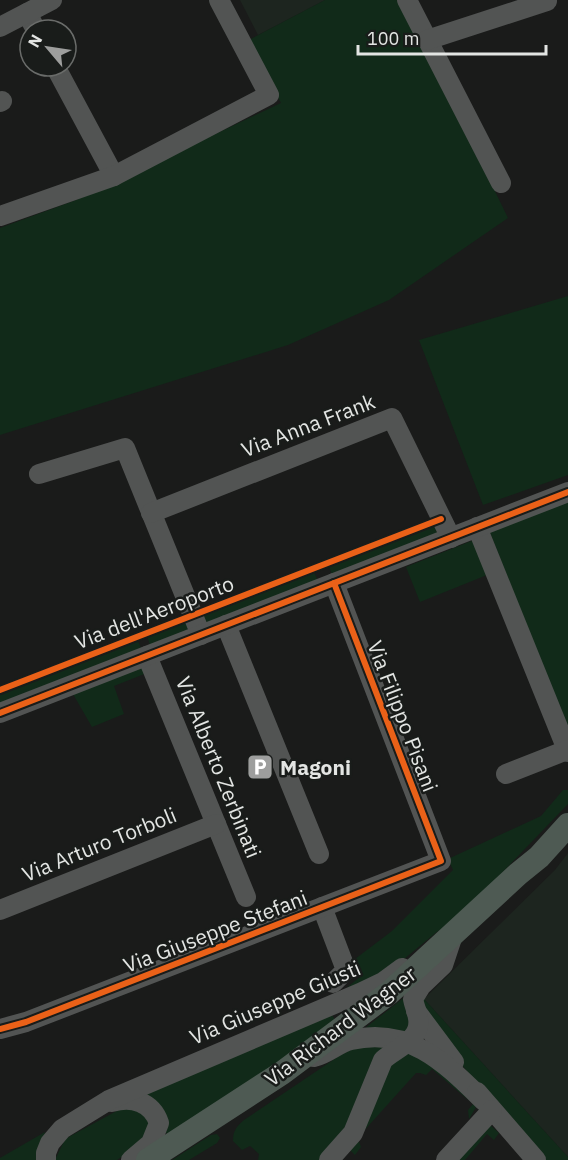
<svg xmlns="http://www.w3.org/2000/svg" width="568" height="1160" viewBox="0 0 568 1160" font-family="'IBM Plex Sans',sans-serif">
<style>
.built{fill:#1d251f}
.green{fill:#112a19}
.lines{fill:none;stroke-linecap:round;stroke-linejoin:round}
.minor{stroke:#525453;stroke-width:20}
.major{stroke:#4e5a53;stroke-width:24}
.cycleway-casing{stroke:#191c1a;stroke-width:10}
.cycleway{stroke:#ea6118;stroke-width:6}
.labels{text-anchor:middle;dominant-baseline:central;stroke-width:5;stroke-linejoin:round;paint-order:stroke}
.street-label{font-size:21px;fill:#e3e5e3;stroke:#191c1a}
.poi-label{font-size:21px;font-weight:bold;fill:#e3e5e3;stroke:#191c1a;text-anchor:start}
</style>
<rect width="100%" height="100%" fill="#1a1b1a"/>
<g class="built">
<path d="M240,0h85l-67,35z"/>
<path d="M568,853v304l-144,-158 131,-129z"/>
</g>
<g class="green">
<path d="M325,0h77l106,218 -119,82 -101,45 -288,90v-207l76,-28 205,-97 -34,-62z"/>
<path d="M568,296v179l-85,30 -64,-165z"/>
<path d="M568,500v231l-79,-201z"/>
<path d="M435,526l3,9 -106,40 -3,-9z"/>
<path d="M474,540l13,35 -67,27 -14,-35z"/>
<path d="M314,572l4,9 -114,44 -4,-9z"/>
<path d="M186,621l3,8 -39,16 -3,-9z"/>
<path d="M138,641l3,7 -141,55v-8z"/>
<path d="M144,665l3,8 -33,13 10,28 -32,13 -19,-33z"/>
<path d="M563,790h5v14l-115,120 -15,7 -62,51 -38,13 23,-19 -6,-17 37,-28 61,-61 -5,-11 93,-43z"/>
<path d="M410,993l3,28 -6,13 -47,-2z"/>
<path d="M424,999l144,158v3h-26l-49,-56 -66,-83 -7,-18z"/>
<path d="M331,1014l3,4v6l-164,111 -7,-4 -29,-35z"/>
<path d="M366,1046l29,1 -42,79 -29,34h-66l1,-6 -9,-8 -8,4 -9,-9c0,-10 3,-14 11,-21l95,-64 13,-7z"/>
<path d="M402,1049l25,7 49,51 -7,12 -1,-9 5,-6 -41,-35 -6,6 -6,-2h-4l-55,61 -3,5 3,8 -6,8 -6,-6 36,-83z"/>
<path d="M133,1105l20,16 -3,16 -33,23h-62l10,-21 59,-32z"/>
<path d="M490,1125l9,8 -5,7 -7,-6 -22,26h-14z"/>
<path d="M45,1132l-7,28h-38v-2z"/>
<path d="M217,1134l3,4 -3,5 -28,17h-17l39,-25z"/>
</g>
<g class="lines">
<g class="minor">
<path d="M407,0l94,183"/>
<path d="M27,13l9,17"/>
<path d="M0,27l52,-27"/>
<path d="M427,40l120,-39"/>
<path d="M55,66l59,110"/>
<path d="M0,102l2,-1"/>
<path d="M0,216l114,-40 155,-81 -50,-95"/>
<path d="M39,474l86,-26 76,187"/>
<path d="M151,513l241,-95 59,120"/>
<path d="M477,527l91,225"/>
<path d="M226,625l93,229"/>
<path d="M147,656l99,241"/>
<path d="M0,713l568,-221"/>
<path d="M506,774l61,-24"/>
<path d="M322,907l24,63 -13,13"/>
<path d="M0,910l216,-86"/>
<path d="M416,1011l38,51"/>
<path d="M0,1029l26,-7 415,-161 -107,-278"/>
<path d="M314,1057c14,-3 24,-14 37,-17 59,-14 95,24 133,61"/>
<path d="M477,1092l59,68"/>
<path d="M112,1102c20,-6 40,0 47,21l-8,20 -20,17"/>
<path d="M46,1160v-7l4,-10 12,-14 47,-29 251,-107 23,-11 19,-14"/>
<path d="M329,1160l24,-27 30,-73c13,-12 39,-20 35,-42 -1,-7 -4,-13 -5,-19l8,-13 22,-21 10,-30"/>
<path d="M446,1160l46,-50"/>
</g>
<path class="major" d="M148,1160l134,-87 107,-80 129,-119 21,-17 29,-32"/>
<defs>
<g id="cycleway">
<path d="M0,690l441,-171"/>
<path d="M0,713l568,-221"/>
<path d="M0,1029l26,-7 415,-161 -107,-278"/>
</g>
</defs>
<use href="#cycleway" class="cycleway-casing"/>
<use href="#cycleway" class="cycleway"/>
</g>
<defs>
<symbol id="parking-square" viewBox="-11 -11 22 22"><rect x="-9" y="-9" width="18" height="18" rx="4" fill="#9d9e9d" stroke="#191c1a"/><path d="M-3.5-5.5H1a3.5 3.5 0 0 1 0 7H-1V5.5H-3.5ZM-1-3.4V-.6H.8a1.4 1.4 0 0 0 0-2.8Z" fill="#fff"/></symbol>
</defs>
<g fill-rule="evenodd">
<use href="#parking-square" x="245" y="752" width="30" height="30"/>
</g>
<g class="labels">
<g class="street-label">
<text transform="translate(308 425) rotate(-21)">Via Anna Frank</text>
<text transform="translate(154 612) rotate(-21)">Via dell'Aeroporto</text>
<text transform="translate(403 716) rotate(69)">Via Filippo Pisani</text>
<text transform="translate(219 767) rotate(68)">Via Alberto Zerbinati</text>
<text transform="translate(99 844) rotate(-22)">Via Arturo Torboli</text>
<text transform="translate(215 931) rotate(-21)">Via Giuseppe Stefani</text>
<text transform="translate(275 1002) rotate(-23)">Via Giuseppe Giusti</text>
<text transform="translate(340 1026) rotate(-37)">Via Richard Wagner</text>
</g>
<g class="poi-label">
<text x="280" y="767">Magoni</text>
</g>
</g>
<g transform="translate(48 48) rotate(299)"><circle r="28" fill="#191c1a" stroke="#6a6c6a" stroke-width="1.5"/>
<path d="M0-4.5L10 22L0 15L-10 22Z" fill="#9d9e9d"/>
<text y="-9" font-size="16" font-weight="bold" text-anchor="middle" fill="#e3e5e3">N</text>
</g>
<path d="M358 45v9h188v-9" fill="none" stroke="#e3e5e3" stroke-width="3"/>
<text x="367" y="45" font-size="18" fill="#e3e5e3" stroke="#191c1a" stroke-width="4.5" paint-order="stroke">100 m</text>
</svg>
